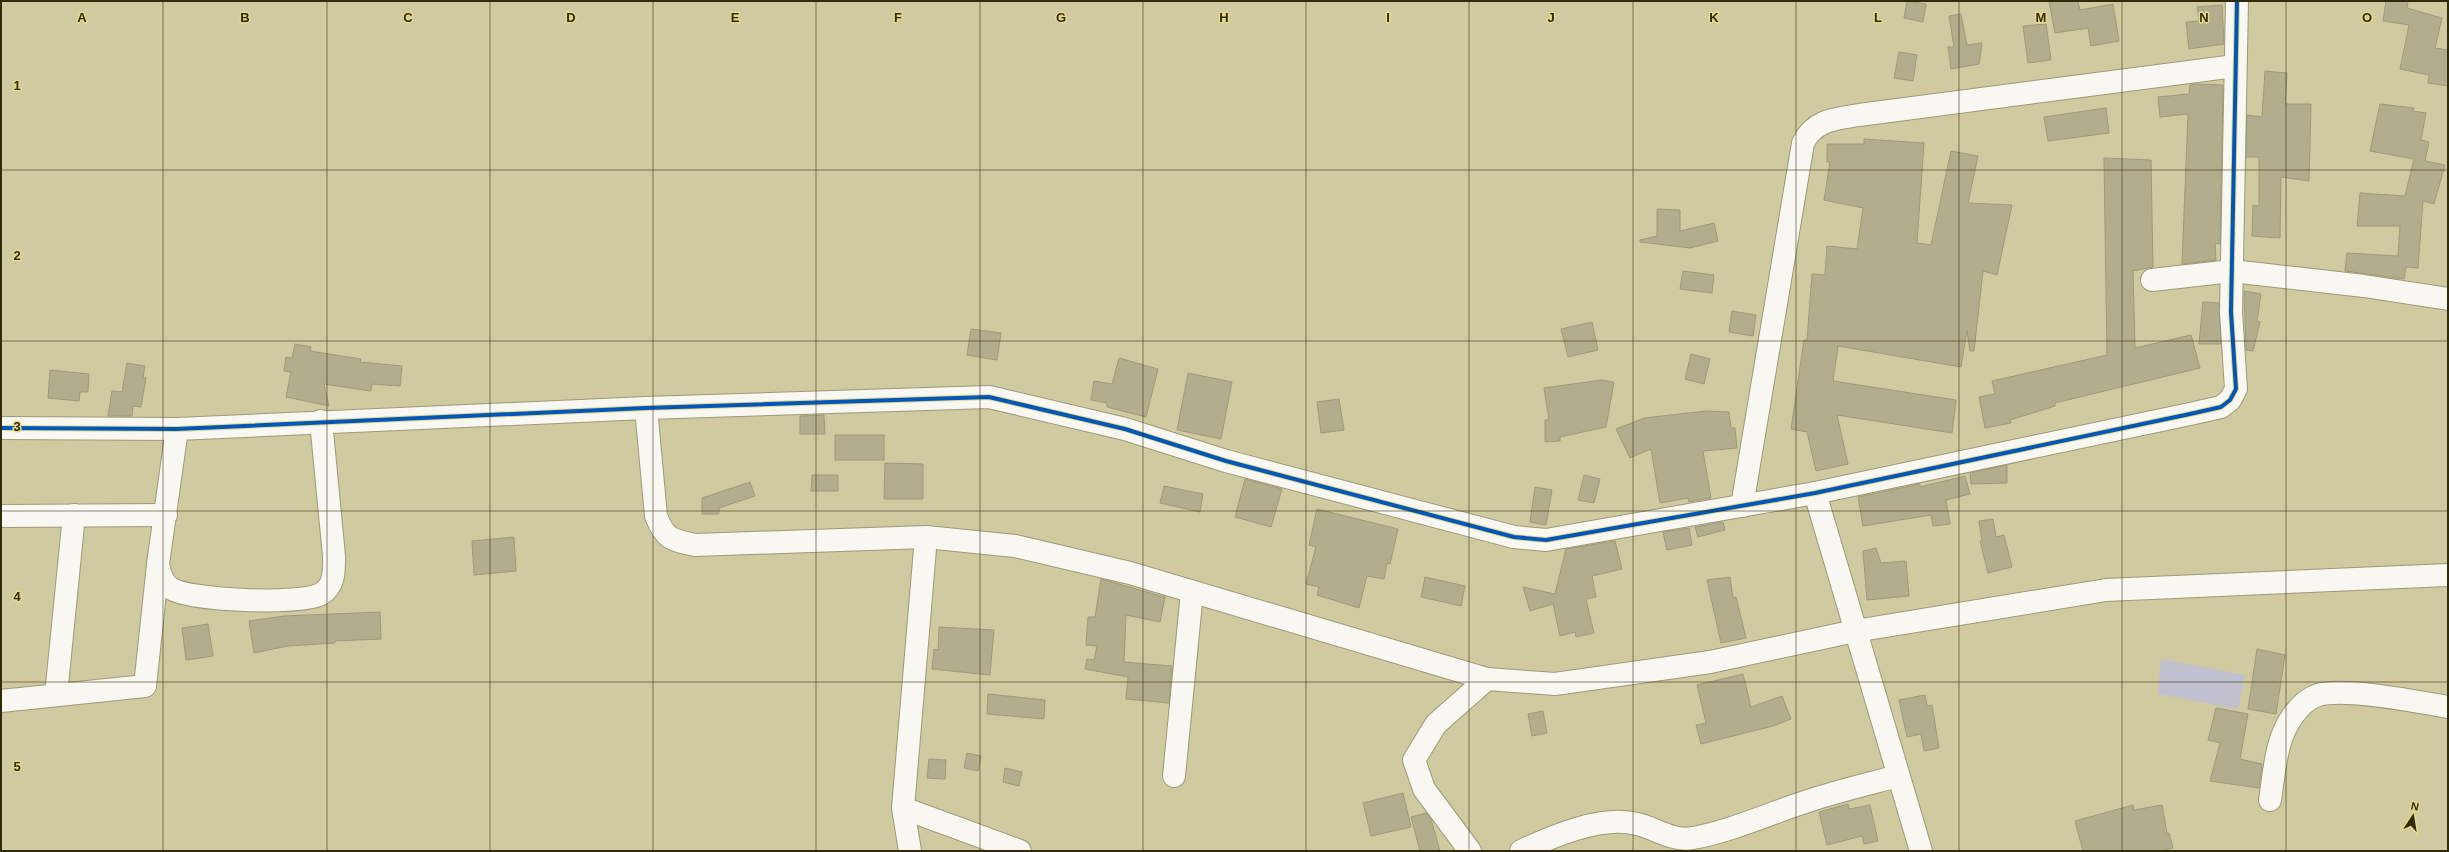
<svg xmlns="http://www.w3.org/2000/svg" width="2449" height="852" viewBox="0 0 2449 852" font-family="Arial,sans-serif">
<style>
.green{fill:#c0c0ce}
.building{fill:#b2ad8d;stroke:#9e9978}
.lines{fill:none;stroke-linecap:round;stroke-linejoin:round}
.minor-casing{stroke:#9e9978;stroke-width:24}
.minor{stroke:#f8f7f1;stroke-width:22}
.cycleway-casing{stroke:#e4d88d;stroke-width:6}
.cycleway{stroke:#0057b8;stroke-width:4}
.grid{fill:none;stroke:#2f2a0a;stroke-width:1;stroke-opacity:0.55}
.grid-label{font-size:13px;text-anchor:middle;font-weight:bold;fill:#2f2a0a;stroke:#e4d88d;stroke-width:3;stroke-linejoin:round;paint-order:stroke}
</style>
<rect width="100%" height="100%" fill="#d0caa1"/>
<path class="green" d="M2161,659l84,16 -7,34 -80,-15z"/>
<g class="building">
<path d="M1907,1l19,3 -3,18 -19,-4z"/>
<path d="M2049,1h29l2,9 33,-6 6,37 -28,5 -3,-18 -33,5z"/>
<path d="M2386,1h22l-1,7 35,10 -7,30 13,2v36l-20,-3 1,-8 -29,-6 9,-44 -26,-4z"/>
<path d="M2222,5l2,39 -35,5 -3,-27 13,-1 -2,-14z"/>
<path d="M1961,14l6,31 15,-2 -3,21 -28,5 -3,-22h6l-5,-31z"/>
<path d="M2046,24l5,36 -23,3 -5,-37z"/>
<path d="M1899,52l18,3 -4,26 -19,-3z"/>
<path d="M2265,71l22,2 -2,31h26l-2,77 -28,-4 -1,61 -28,-2 1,-31 6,1v-49h-13l1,-42 15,2z"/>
<path d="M2195,84l28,1 -3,159 -5,-1 1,17 -34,4 6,-150 -28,3 -2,-20 31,-3 1,-9z"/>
<path d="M2380,104l34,4 -1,3 13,2 -5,27 8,2 -4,19 20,4 -11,39 -11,-3 -5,67 -12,-1 -2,12 -59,-8 2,-18 51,3 2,-30h-43l3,-33 45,3 9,-37 -44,-8z"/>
<path d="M2106,108l3,25 -61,8 -4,-24z"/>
<path d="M1864,139l60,4 -7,100 14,2 20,-94 27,5 -10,47 44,2 -15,70 -14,-4 -9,80h-4l-3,-20 -6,36 -123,-21 -5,35 123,19 -4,33 -115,-18 11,49 -32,7 -9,-39 -16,-3 13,-89h3l5,-66 13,1 2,-29 30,3 6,-41 -39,-8 6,-38h-3v-18h37z"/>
<path d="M2104,158l47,2 2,107 -20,4 2,77 56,-13 9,33 -145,35v3l-45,14 1,3 -26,5 -6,-31 16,-3 -3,-13 115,-26z"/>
<path d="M1657,209l23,1v21l34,-8 4,18 -28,7 -50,-6v-2l17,-4z"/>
<path d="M1683,271l31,4 -2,18 -32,-4z"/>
<path d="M2244,291l17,3 -4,27 3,1 -7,29 -7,-1z"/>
<path d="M2203,302l16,1 2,41h-22z"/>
<path d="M1732,311l24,4 -3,21 -24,-4z"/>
<path d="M1592,322l6,28 -30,7 -7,-28z"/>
<path d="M971,329l30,4 -4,27 -30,-5z"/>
<path d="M295,344l16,3 -1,4 51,8 -1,3 42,4 -2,20 -28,-2 -1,7 -47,-7 5,22 -43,-9 5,-25 -7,-1 2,-14 6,1z"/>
<path d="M1691,354l19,5 -6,25 -19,-5z"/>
<path d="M1119,358l39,11 -12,48 -39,-10v-4l-16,-3 3,-19 18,3z"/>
<path d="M127,363l18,3 -2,11 3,1 -5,29 -8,-1 -1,10h-24l4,-25 10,1z"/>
<path d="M50,370l39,4 -1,18h-8l-1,9 -31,-3z"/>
<path d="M1188,373l44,9 -11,57 -44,-9z"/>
<path d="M1601,380l13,2 -8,45 -46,10v4l-15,1v-22h4l-5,-32z"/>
<path d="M1339,399l5,31 -23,3 -4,-31z"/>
<path d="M1706,411l23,1 2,16h4l2,20 -34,3 8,47 -22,4 -1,-4 -28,5 -9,-54 -21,9 -14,-29 28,-11z"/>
<path d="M824,415l1,19h-25v-18z"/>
<rect x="835" y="435" width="49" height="25"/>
<path d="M885,463l38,1v35h-39z"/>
<path d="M2007,465v18l-36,1 -1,-11z"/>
<path d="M812,475h26v16h-27z"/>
<path d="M1584,475l16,4 -6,24 -16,-3z"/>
<path d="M1965,476l5,18 -24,6 4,24 -17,2 -2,-11 -68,11 -5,-29 62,-13v3z"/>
<path d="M1245,479l37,10 -11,38 -36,-10z"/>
<path d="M750,482l5,14 -36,12v6h-17v-16z"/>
<path d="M1164,486l39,8 -3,18 -40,-9z"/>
<path d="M1535,487l17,3 -6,35 -16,-3z"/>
<path d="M1317,509l81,20 -8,35 -3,-1 -3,16 -17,-3 -8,32 -42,-13 2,-8 -13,-3 10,-37 -7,-2z"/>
<path d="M1993,519l3,18 8,-2 8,32 -24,6 -8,-32h2l-3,-20z"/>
<path d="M1723,522l2,8 -27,7 -3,-10z"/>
<path d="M1689,528l3,17 -25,5 -4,-18z"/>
<path d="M514,537l2,34 -42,4 -2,-34z"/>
<path d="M1615,541l7,28 -30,7 4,21 -10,2 8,34 -18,4 -1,-5 -15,4 -7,-32 -23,7 -7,-24 32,7 11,-45z"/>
<path d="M1876,548l5,15 25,-2 3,35 -42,4 -4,-49z"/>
<path d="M1425,577l40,9 -4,20 -40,-9z"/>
<path d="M1730,577l3,21 3,-1 10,41 -25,5 -14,-63z"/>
<path d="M1101,579l64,18 -5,25 -34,-7 -2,47 48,4 -3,37 -43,-4 2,-22 -43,-8 2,-10 7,1 3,-14 -11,-1 2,-28h7z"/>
<path d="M380,612l1,27 -46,2v2l-47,3 -34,7 -5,-32 35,-5z"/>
<path d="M208,624l5,32 -27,4 -4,-32z"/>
<path d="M939,627l55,3 -4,45 -58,-6 2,-20 4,1z"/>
<path d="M2257,649l28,6 -9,59 -28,-5z"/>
<path d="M1743,674l8,33 31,-11 9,23 -18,7 -72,18 -5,-19 10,-2 -9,-38z"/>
<path d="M988,694l57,6 -1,19 -57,-5z"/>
<path d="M1925,695l2,11 5,-1 7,43 -15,3 -3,-17 -14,3 -8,-37z"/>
<path d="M2216,708l32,6 -8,45 22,5 -3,24 -49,-7 10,-38 -12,-3z"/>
<path d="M1543,711l4,22 -15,3 -4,-22z"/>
<path d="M967,753l14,3 -3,15 -14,-3z"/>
<path d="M929,759l17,1 -1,19 -18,-1z"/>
<path d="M1005,768l17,4 -3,14 -16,-4z"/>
<path d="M1403,793l8,34 -40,9 -8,-33z"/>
<path d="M1848,804l1,5 21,-4 8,36 -14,3 -2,-8 -35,9 -8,-33z"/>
<path d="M2133,805l1,5 28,-5 5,28h2l4,15 -13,3h-77l-8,-30z"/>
<path d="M1426,813l5,6 9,32h-20l-9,-34z"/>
</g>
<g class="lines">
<defs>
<g id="minor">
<path d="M2152,280l80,-9 132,15 84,13"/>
<path d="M646,408l10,108c9,23 15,24 39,29l231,-8 89,9 115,27 357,106 68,5 155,-22 145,-31 251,-41 342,-15"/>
<path d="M1,428l176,1 469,-21 343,-11 136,32 101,32 288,76 32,3 269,-47 375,-79 31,-7 9,-7 6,-11 -5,-77 6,-311"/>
<path d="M177,429l-19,135c2,9 4,18 12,24 19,13 131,17 151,6 14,-8 13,-24 13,-38l-13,-135"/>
<path d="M1815,493l106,358"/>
<path d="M1742,506l61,-363c12,-24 33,-24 56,-28l376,-49"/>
<path d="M1,516l165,-1"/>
<path d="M56,695l18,-180"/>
<path d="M1,701l144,-15 13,-121"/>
<path d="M1174,776l18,-184"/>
<path d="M2270,800c3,-18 4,-36 9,-54 5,-20 19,-44 39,-51 26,-8 101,7 130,12"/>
<path d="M903,808l117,43"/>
<path d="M910,851l-7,-43 23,-271"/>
<path d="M1470,851l-46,-62 -10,-29 22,-36 51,-45"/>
<path d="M1521,851c32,-15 81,-36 116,-27 18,4 36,18 56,14 39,-7 77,-25 115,-37 30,-10 60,-17 90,-25"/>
</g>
</defs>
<use href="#minor" class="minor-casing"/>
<use href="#minor" class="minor"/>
<defs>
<path id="cycleway" d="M1,428l176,1 469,-21 343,-11 136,32 101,32 288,76 32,3 269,-47 375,-79 31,-7 9,-7 6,-11 -5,-77 6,-311"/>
</defs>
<use href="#cycleway" class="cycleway-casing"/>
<use href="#cycleway" class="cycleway"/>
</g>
<path class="grid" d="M163,1v850M327,1v850M490,1v850M653,1v850M816,1v850M980,1v850M1143,1v850M1306,1v850M1469,1v850M1633,1v850M1796,1v850M1959,1v850M2122,1v850M2286,1v850M1,170h2447M1,341h2447M1,511h2447M1,682h2447"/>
<g class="grid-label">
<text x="82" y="22">A</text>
<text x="245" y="22">B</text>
<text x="408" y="22">C</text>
<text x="571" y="22">D</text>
<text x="735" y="22">E</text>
<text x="898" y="22">F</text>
<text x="1061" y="22">G</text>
<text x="1224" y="22">H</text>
<text x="1388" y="22">I</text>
<text x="1551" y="22">J</text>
<text x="1714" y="22">K</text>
<text x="1878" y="22">L</text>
<text x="2041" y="22">M</text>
<text x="2204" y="22">N</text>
<text x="2367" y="22">O</text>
<text x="17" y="90">1</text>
<text x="17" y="260">2</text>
<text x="17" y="431">3</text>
<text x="17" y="601">4</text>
<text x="17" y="771">5</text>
</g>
<rect width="2449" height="852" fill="none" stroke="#2f2a0a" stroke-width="4"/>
<g transform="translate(2413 816) rotate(12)" stroke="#e4d88d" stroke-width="3" paint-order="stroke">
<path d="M0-3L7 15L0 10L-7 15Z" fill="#2f2a0a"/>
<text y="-6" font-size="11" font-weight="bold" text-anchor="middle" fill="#2f2a0a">N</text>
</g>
</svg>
